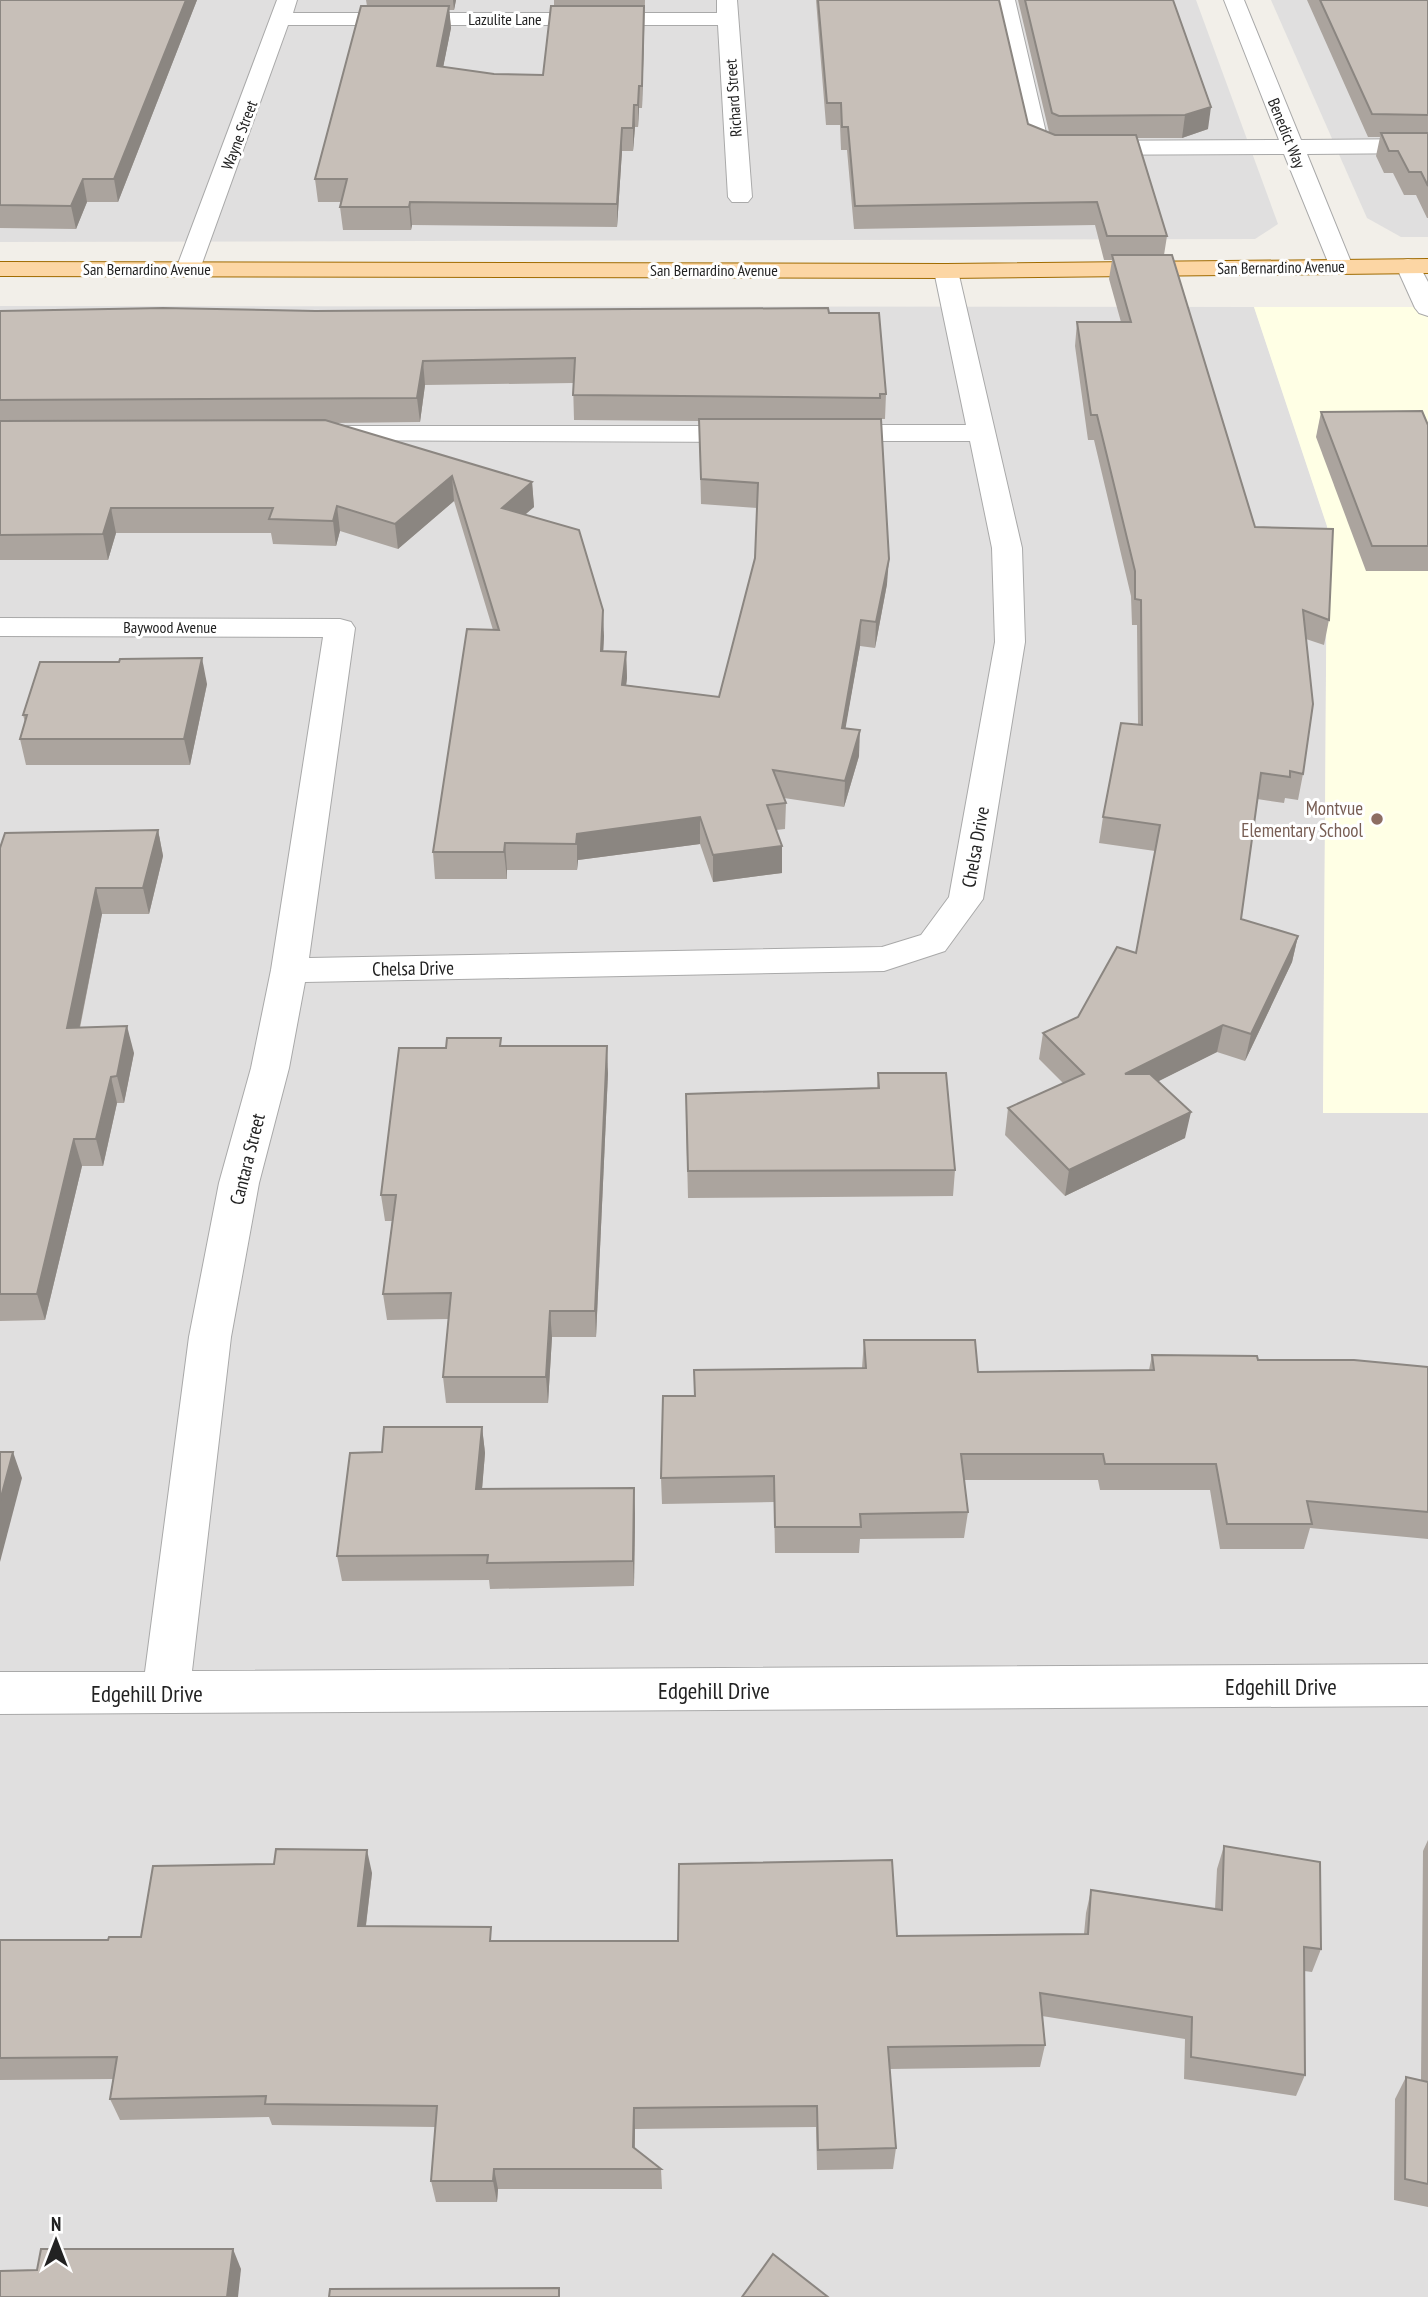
<svg xmlns="http://www.w3.org/2000/svg" width="1428" height="2297" viewBox="0 0 1428 2297" font-family="'PT Sans Narrow',sans-serif">
<style>
.residential{fill:#e0dfdf}
.education{fill:#ffffe5}
.lines{fill:none;stroke-linecap:round;stroke-linejoin:round}
.minor-casing{stroke:#a9a9a9;stroke-width:2}
.major-casing{stroke:#a06b00;stroke-width:2}
.minor{fill:#fff;fill-rule:evenodd}
.major{fill:#fcd6a4;fill-rule:evenodd}
.wall{fill:#aba49e;fill-rule:evenodd}
.shaded-wall{fill:#8b8681}
.building{fill:#c7bfb8;stroke:#8b8681;stroke-width:2}
.education-dot{fill:#8d6e63;stroke:#fff;stroke-width:2.5}
.labels{text-anchor:middle;dominant-baseline:central;stroke-width:6;stroke-linejoin:round;paint-order:stroke}
.far-street-label{font-size:16px;fill:#222;stroke:#fff}
.education-label{font-size:19px;fill:#785e54;stroke:#fff;text-anchor:end}
.street-label{font-size:19px;fill:#222;stroke:#fff}
.near-street-label{font-size:23px;fill:#222;stroke:#fff}
</style>
<rect width="100%" height="100%" fill="#f2efe9"/>
<g class="residential">
<path d="M0,0h1196l82,224 -23,15 -1255,3z"/>
<path d="M1271,0h157v237h-27l-34,-19z"/>
<path d="M0,306l1254,1 73,219 -4,586 105,1v1184h-1428z"/>
</g>
<path class="education" d="M1254,307h174v806h-105l4,-587z"/>
<g class="lines">
<defs>
<g id="minor">
<path d="M277,0h20l-4,13h424v-13h20l15,197 -4,5h-16l-4,-5 -10,-172h-430l-88,244 -3,5h-18l-3,-5z"/>
<path d="M995,0h20l32,137 9,4 223,-1 -55,-140h20l57,140 127,-1v14l-121,1 46,113 -3,5h-18l-48,-118 -231,1 -25,-9z"/>
<path d="M1408,259l9,2 11,21v34l-9,-3 -4,-5 -19,-42 3,-5z"/>
<path d="M946,264l9,2 3,5 64,277 3,94 -42,257 -38,52 -61,20 -579,11 -16,86 -30,115 -28,154 -39,334 1236,-7v42l-1428,8v-42h145l44,-335 30,-154 32,-115 20,-98 52,-333 -323,-1v-18l340,1 11,3 4,6 -46,330 573,-11 39,-12 28,-38 46,-255 -3,-94 -22,-107h-142l-10,-2 -4,-6 4,-6 10,-2h138l-32,-154 3,-5z"/>
<path d="M321,426h429l10,2 4,6 -4,6 -10,2 -439,-2 -4,-6 4,-6z"/>
</g>
<path id="major" d="M1428,259v14l-482,5 -946,-2v-14l946,2z"/>
</defs>
<use href="#minor" class="minor-casing"/>
<use href="#major" class="major-casing"/>
<use href="#minor" class="minor"/>
<use href="#major" class="major"/>
</g>
<g class="wall">
<path d="M0,0h197l-79,202h-31l-11,27 -76,-1z"/>
<path d="M366,0h90l-2,10h-5l2,18 -8,39 51,7 49,1 11,-69v-6h91l-3,108h-3l-1,19h-3l-2,24h-11l-5,76 -205,-2 -1,5h-68l-3,-23 1,-5h-23l-3,-23 52,-173z"/>
<path d="M816,0h183l29,124 21,8 -31,-132h155l35,129 -26,9h-45l30,98 -3,19 91,272 74,93 -5,25 -18,-6 -3,135 -5,26 -13,-2 -1,5 -27,-4 -16,120 57,17 -6,26 -47,99 -28,-9 -59,29 27,57 -120,58 -60,-61 3,-27 55,-25 -24,-24 4,-26 35,-16 58,-64 19,-102 -56,-8 4,-26 35,-92 -1,-100h-5l-1,-29 -37,-156h-6l-13,-94 2,-24h44l-12,-43 3,-19h-8l-9,-35 -241,4 -7,-79h-6l-1,-25h-14z"/>
<path d="M1307,0h121v218h-1l-11,-23h-12l-11,-22h-9l-8,-17 4,-19h-12z"/>
<path d="M0,311l829,2 57,81 -1,25h-6l8,165 -12,64 -15,-2 -15,82 14,28 -15,51 -60,-9 2,5 -1,26 -9,1 6,43 -69,9 -13,-38 -122,16 -1,10h-70v9h-72l-2,-27 60,-222 -39,-129 -56,48 -58,-18 -4,15 -63,-2 -2,-11h-155l-8,27h-108zM573,383l1,37 125,1 2,83 56,4 -2,50 -36,139 -93,-12 1,-7 -1,-26 -23,-1 1,-15 -79,-122 9,-7 -2,-25 -199,-59 87,-1 5,-37z"/>
<path d="M1321,412l107,13v146h-62l-50,-134z"/>
<path d="M207,684l-17,81h-164l-6,-26 5,-17 -2,-7z"/>
<path d="M158,830l5,26 -14,58h-47l-22,114 54,25 -10,50h-7l-14,63h-21l-37,154 -45,1v-473z"/>
<path d="M501,1038v8l107,27 -12,264h-44l-4,66h-102l-3,-26 6,-58 -62,1 -4,-26 9,-73h-7l-4,-26 65,-147z"/>
<path d="M878,1073l77,97 -2,26 -265,2 -2,-78 191,-31z"/>
<path d="M864,1340l114,32 171,-2 3,-15 106,5 170,7v172l-118,-11 -6,21h-84l-10,-59h-110l-2,-10h-134l4,32 -4,26 -104,1 -1,14h-84l-1,-51 -112,2 -1,-26 33,-82v-26l168,-2z"/>
<path d="M482,1427l3,26 -3,35 153,25 -1,73 -144,3 -1,-9 -147,1 -5,-25 45,-104z"/>
<path d="M1428,1840v367l-34,-7 1,-101 11,-22 15,3 2,-229z"/>
<path d="M1224,1846l97,103 -9,23 -8,-1 1,104 -9,21 -112,-17 1,-40 -143,-23 3,29 -5,22 -151,2 7,79 -3,21 -76,1 -1,-43 -181,2v20l26,20 1,20h-164l-1,13h-61l-5,-21 4,-54 -163,-2 -3,-8 -149,3 -10,-21 3,-20 -113,1v-140h108l33,-3 231,-64 -6,53 127,15h185l219,-5 187,-2 2,-21 5,-23 124,19 2,-40z"/>
</g>
<g class="shaded-wall">
<path d="M186,0h11l-79,202 -4,-23z"/>
<path d="M453,0h3l-2,10z"/>
<path d="M449,6l2,22 -12,60 -2,-22z"/>
<path d="M644,6v22l-2,80v-22z"/>
<path d="M639,86v22l-1,19v-22z"/>
<path d="M634,105l1,22 -2,24v-23z"/>
<path d="M1211,107l-3,22 -26,9 3,-23z"/>
<path d="M622,128v23l-5,76v-23z"/>
<path d="M83,179l4,23 -11,27 -5,-23z"/>
<path d="M410,202l2,23 -1,5 -2,-23z"/>
<path d="M423,361l2,24 -5,37 -3,-24z"/>
<path d="M452,476l2,25 -56,48 -3,-25z"/>
<path d="M532,482l2,25 -30,26 -2,-25z"/>
<path d="M337,506l3,25 -4,15 -3,-25z"/>
<path d="M111,508l5,25 -8,27 -5,-26z"/>
<path d="M889,559l-2,25 -12,64 1,-26z"/>
<path d="M603,610l1,26 -2,41 -1,-26z"/>
<path d="M861,620l-1,26 -19,108 1,-26z"/>
<path d="M626,652l1,26 -4,33 -1,-26z"/>
<path d="M202,658l5,26 -17,81 -6,-26z"/>
<path d="M860,730l-1,26 -15,51 1,-26z"/>
<path d="M700,817v27l-122,16 -1,10v-36z"/>
<path d="M158,830l5,26 -14,58 -6,-26z"/>
<path d="M505,843l2,27v9l-3,-27z"/>
<path d="M782,846v27l-69,9v-27z"/>
<path d="M96,888l6,26 -28,141 -7,-27z"/>
<path d="M1298,936l-6,26 -47,99 6,-27z"/>
<path d="M1223,1025l-6,27 -96,48 4,-26z"/>
<path d="M127,1026l7,27 -10,50 -7,-27z"/>
<path d="M607,1046l1,27 -12,264 -1,-26z"/>
<path d="M111,1077l6,26 -14,63 -7,-27z"/>
<path d="M1191,1112l-6,26 -120,58 4,-26z"/>
<path d="M74,1139l8,27 -37,154 -8,-26z"/>
<path d="M550,1311l2,26 -4,66 -2,-26z"/>
<path d="M482,1427l3,26 -5,61 -4,-25z"/>
<path d="M13,1452l9,26 -22,84v-61z"/>
<path d="M634,1488l1,25 -1,73 -1,-25z"/>
<path d="M367,1850l5,23 -9,76 -5,-23z"/>
<path d="M634,2108l1,21 -1,39 -1,-21z"/>
<path d="M494,2169l4,20 -1,13 -4,-21z"/>
<path d="M233,2249l8,20 -3,28h-11z"/>
</g>
<g class="building">
<path d="M0,0h186l-72,179h-31l-12,27 -71,-1z"/>
<path d="M818,0h181l29,124 27,11h81l31,101h-60l-10,-34 -242,4 -7,-79h-6l-1,-24h-14z"/>
<path d="M1025,0h148l38,107 -26,8 -126,1 -7,-3z"/>
<path d="M1320,0h108v115l-56,-1z"/>
<path d="M361,6h88l-12,60 57,8 49,1 8,-69h93l-2,80h-3l-1,19h-4l-1,23h-11l-5,76 -207,-2 -1,5h-69l7,-28h-32z"/>
<path d="M1381,133h47v53l-7,-14h-12l-11,-21h-9z"/>
<path d="M1112,255h60l83,272 78,2 -4,91 -26,-10 10,94 -10,70 -13,-3v6l-29,-4 -20,146 57,17 -47,98 -28,-9 -98,49h25l41,38 -122,58 -61,-62 76,-34 -41,-41 35,-16 39,-70 19,6 24,-128 -57,-8 18,-94 21,2 -1,-125 -6,-1v-28l-38,-156h-6l-14,-93h54z"/>
<path d="M163,308l152,3 513,-3 1,5h50l7,81h-6v4l-307,-3 2,-37 -152,3 -6,37 -417,2v-89z"/>
<path d="M1422,411l6,14v121h-56l-51,-134z"/>
<path d="M699,419h182l8,140 -13,63 -15,-2 -19,108 18,2 -15,51 -72,-11 13,33 -19,2 15,41 -69,9 -13,-38 -123,17 -1,10 -71,-1 -1,9h-71l34,-223 32,1 -47,-154 -57,48 -58,-18 -4,15 -64,-2 4,-11h-162l-8,26 -103,1v-114l325,-1 207,62 -30,26 77,22 24,80 -2,41 25,1 -4,33 97,12 36,-139 3,-75 -57,-4z"/>
<path d="M202,658l-18,81h-164l7,-24h-4l17,-53h79l1,-3z"/>
<path d="M158,830l-15,58h-47l-29,140 60,-2 -10,50 -6,1 -15,62h-22l-37,155h-37v-446l5,-15z"/>
<path d="M447,1038h54l-1,8h107l-12,265h-45l-4,66h-103l8,-84 -68,1 13,-99h-15l18,-147h47z"/>
<path d="M878,1073h68l9,97 -267,1 -2,-77 193,-6z"/>
<path d="M864,1340h111l3,32 176,-2 -2,-15 105,1 1,4h96l74,7v145l-121,-11 5,23h-85l-11,-60h-111l-2,-10h-142l7,58 -108,2 1,13h-86l-1,-51 -113,2 2,-82h32l-1,-26 172,-2z"/>
<path d="M384,1427h98l-6,62 158,-1 -1,73 -146,2 1,-8 -151,1 13,-103 32,-1z"/>
<path d="M0,1452h13l-13,49z"/>
<path d="M1224,1846l96,16 1,87 -17,-2 1,128 -114,-18 1,-40 -152,-24 5,52 -157,2 8,101 -78,2 -1,-44 -183,2 -1,39 28,22h-167l-1,12h-62l6,-75 -172,-2 1,-8 -156,3 7,-42 -117,1v-118h108l1,-3h32l12,-71 121,-2 2,-15 91,1 -9,76 133,1 -1,14h188l1,-77 213,-4 5,76 191,-2 3,-44 131,20z"/>
<path d="M1406,2077l22,5v102l-23,-5z"/>
<path d="M41,2249h192l-6,48h-227v-26l37,-1z"/>
<path d="M773,2254l55,43h-86z"/>
<path d="M559,2288v9h-230l1,-8z"/>
</g>
<circle class="education-dot" cx="1377" cy="819" r="7"/>
<g class="labels">
<g class="far-street-label">
<text x="505" y="19">Lazulite Lane</text>
<text transform="translate(733 98) rotate(-94)">Richard Street</text>
<text transform="translate(1287 133) rotate(68)">Benedict Way</text>
<text transform="translate(239 135) rotate(-69)">Wayne Street</text>
<text transform="translate(1281 267) rotate(-1)">San Bernardino Avenue</text>
<text x="147" y="269">San Bernardino Avenue</text>
<text x="714" y="270">San Bernardino Avenue</text>
<text x="170" y="627">Baywood Avenue</text>
</g>
<g class="education-label">
<text x="1363" y="808">Montvue<tspan x="1363" dy="22">Elementary School</tspan></text>
</g>
<g class="street-label">
<text transform="translate(975 847) rotate(-80)">Chelsa Drive</text>
<text transform="translate(413 968) rotate(-1)">Chelsa Drive</text>
<text transform="translate(247 1159) rotate(-76)">Cantara Street</text>
</g>
<g class="near-street-label">
<text x="1281" y="1686">Edgehill Drive</text>
<text x="714" y="1690">Edgehill Drive</text>
<text x="147" y="1693">Edgehill Drive</text>
</g>
</g>
<g transform="translate(56 2241)" stroke="#ffffff" stroke-width="5" paint-order="stroke">
<path d="M0-5L12 26L0 18L-12 26Z" fill="#222222"/>
<text y="-10" font-size="19" font-weight="bold" text-anchor="middle" fill="#222222">N</text>
</g>
</svg>
